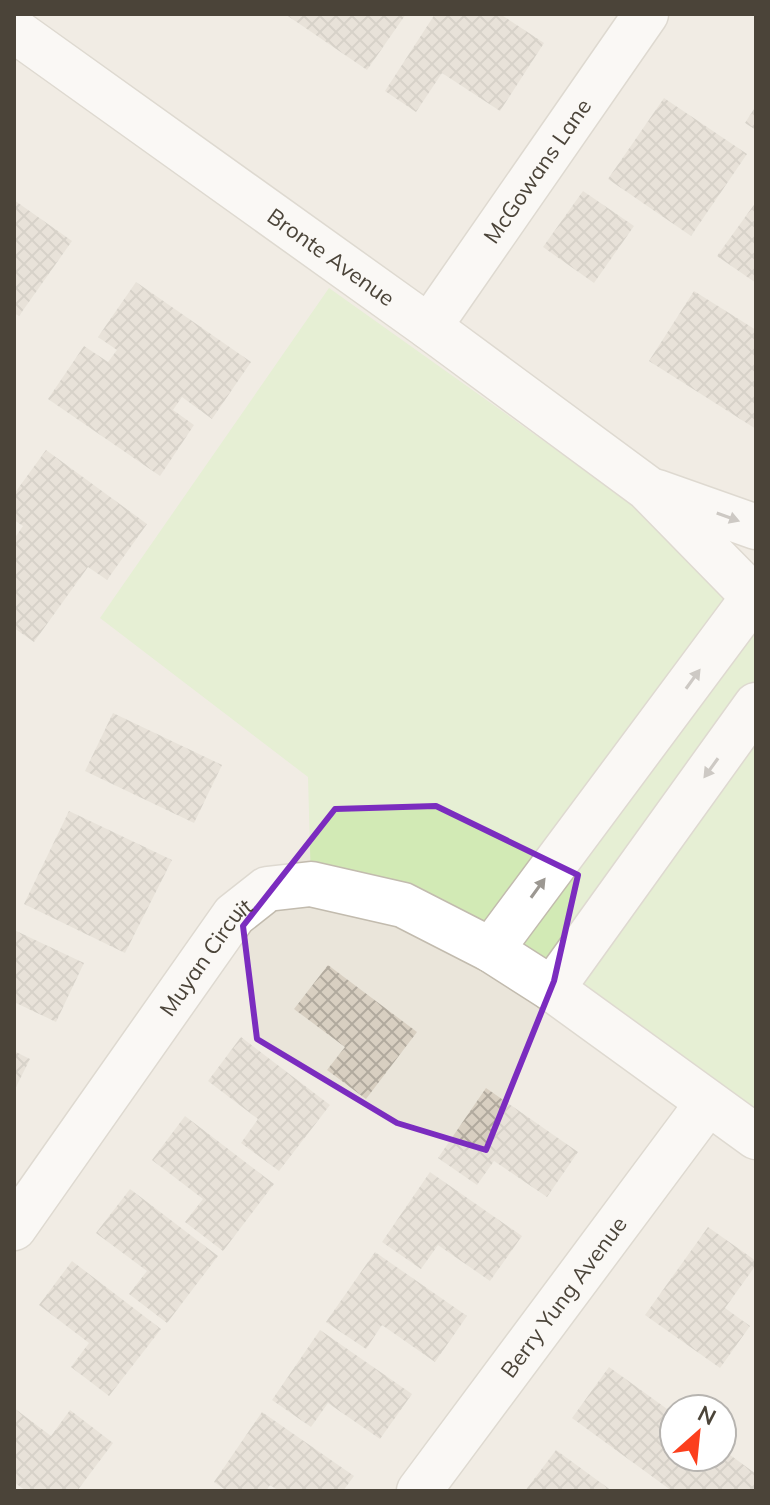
<svg xmlns="http://www.w3.org/2000/svg" width="770" height="1505" viewBox="0 0 770 1505" font-family="Mulish,sans-serif">
<style>
.residential{fill:#eae5da;fill-rule:evenodd}
.green{fill:#d2eab5}
.building{fill:url(#building-cross-hatch)}
.lines{fill:none;stroke-linecap:round;stroke-linejoin:round}
.street-casing{stroke:#c2bbae;stroke-width:47}
.street{stroke:#fff;stroke-width:44}
.oneway{fill:#9c9892}
.marked{fill:none;stroke:#7b2cbf;stroke-width:6;stroke-linejoin:round}
.labels{text-anchor:middle;dominant-baseline:central;stroke-width:6;stroke-linejoin:round;paint-order:stroke}
.street-label{font-size:22px;fill:#4b4439;stroke:#fff}
</style>
<defs>
<pattern id="building-cross-hatch" width="8" height="8" patternUnits="userSpaceOnUse" patternTransform="scale(2)"><rect width="8" height="8" fill="#d8cfc1"/><path d="M0 0l8 8M0 8l8-8" fill="none" stroke="#b1aa9e"/></pattern>
</defs>
<rect width="100%" height="100%" fill="#f6f3ec"/>
<path class="residential" d="M14,14h742v1477h-742zM674,1409h48v48h-48z"/>
<path class="green" d="M329,288l427,304v545l-204,-148 -241,-105 -3,-107 -208,-159z"/>
<g class="building">
<path d="M285,14h121l-39,56z"/>
<path d="M435,14h65l44,29 -44,68 -58,-38 -26,39 -31,-21z"/>
<path d="M664,98l83,56 -56,82 -83,-57z"/>
<path d="M756,106v24l-11,-7z"/>
<path d="M583,191l51,35 -40,57 -51,-36z"/>
<path d="M14,200l58,41 -53,75 -5,-3z"/>
<path d="M756,202v81l-39,-27z"/>
<path d="M136,282l115,80 -39,57 -30,-22 -9,13 21,15 -34,51 -112,-77 36,-53 24,16 9,-12 -19,-13z"/>
<path d="M694,291l62,39v99l-107,-68z"/>
<path d="M46,450l101,74 -40,56 -19,-13 -54,75 -20,-14v-89l9,-13 -9,-6v-26z"/>
<path d="M113,713l109,52 -28,58 -109,-52z"/>
<path d="M69,811l103,49 -47,93 -101,-49z"/>
<path d="M14,930l70,33 -28,59 -42,-20z"/>
<path d="M328,965l89,67 -51,67 -39,-29 18,-23 -51,-38z"/>
<path d="M241,1037l89,68 -51,66 -38,-28 17,-24 -50,-38z"/>
<path d="M14,1051l16,8 -16,32z"/>
<path d="M486,1088l92,64 -31,45 -53,-36 -17,24 -39,-27z"/>
<path d="M185,1116l89,68 -51,67 -38,-29 18,-23 -51,-39z"/>
<path d="M430,1172l92,64 -32,45 -52,-36 -17,24 -39,-27z"/>
<path d="M130,1189l88,67 -51,67 -38,-29 18,-23 -51,-38z"/>
<path d="M708,1227l48,34v4l-31,43 25,18 -30,42 -75,-53z"/>
<path d="M375,1252l92,64 -32,46 -53,-37 -16,24 -40,-27z"/>
<path d="M72,1261l89,68 -52,67 -38,-29 18,-24 -50,-38z"/>
<path d="M320,1330l92,64 -32,45 -52,-36 -17,24 -39,-27z"/>
<path d="M609,1367l65,47v43h48v-8l34,25v17h-84l-100,-73z"/>
<path d="M14,1408l37,28 19,-26 43,33 -36,48h-51l-12,-9z"/>
<path d="M262,1412l92,64 -11,15h-64l-9,-6 -4,6h-39l-13,-9z"/>
<path d="M556,1450l56,41h-87z"/>
</g>
<g class="lines">
<defs>
<g id="street">
<path id="s1" d="M14,30l415,297 218,161 98,100"/>
<path id="s2" d="M429,327l217,-313"/>
<path d="M657,492l99,35"/>
<path d="M491,950l258,-347"/>
<path d="M552,989l204,-284"/>
<path id="s3" d="M14,1228l220,-313 33,-26 44,-5 92,21 88,45 61,39 204,148"/>
<path id="s4" d="M419,1491l288,-387"/>
</g>
</defs>
<use href="#street" class="street-casing"/>
<use href="#street" class="street"/>
</g>
<defs><path id="oneway-solid" d="M-6-.8H1V-3.2L6.5 0L1 3.2V.8H-6Z" transform="scale(2)"/></defs>
<g class="oneway">
<use href="#oneway-solid" transform="translate(728 517) rotate(20)"/>
<use href="#oneway-solid" transform="translate(693 679) rotate(-54)"/>
<use href="#oneway-solid" transform="translate(711 768) rotate(126)"/>
<use href="#oneway-solid" transform="translate(538 888) rotate(-54)"/>
</g>
<path d="M0 0H770V1505H0ZM436,806l142,69 -24,106 -68,169 -89,-27 -140,-84 -14,-113 92,-117z" fill="#f6f3ec" fill-opacity=".55" fill-rule="evenodd"/>
<path class="marked" d="M436,806l142,69 -24,106 -68,169 -89,-27 -140,-84 -14,-113 92,-117z"/>
<g class="labels">
<g class="street-label">
<text stroke="none"><textPath href="#s2" startOffset="190">McGowans Lane</textPath></text>
<text stroke="none"><textPath href="#s1" startOffset="390">Bronte Avenue</textPath></text>
<text stroke="none"><textPath href="#s3" startOffset="332">Muyan Circuit</textPath></text>
<text stroke="none"><textPath href="#s4" startOffset="242">Berry Yung Avenue</textPath></text>
</g>
</g>
<rect width="770" height="1505" fill="none" stroke="#4b4439" stroke-width="32"/>
<g transform="translate(698 1433) rotate(27)"><circle r="38" fill="#ffffff" stroke="#b7b4b0" stroke-width="2"/>
<path d="M0-6L14 30L0 20L-14 30Z" fill="#fc3f1d"/>
<text y="-12" font-size="22" font-weight="bold" text-anchor="middle" fill="#4b4439">N</text>
</g>
</svg>
